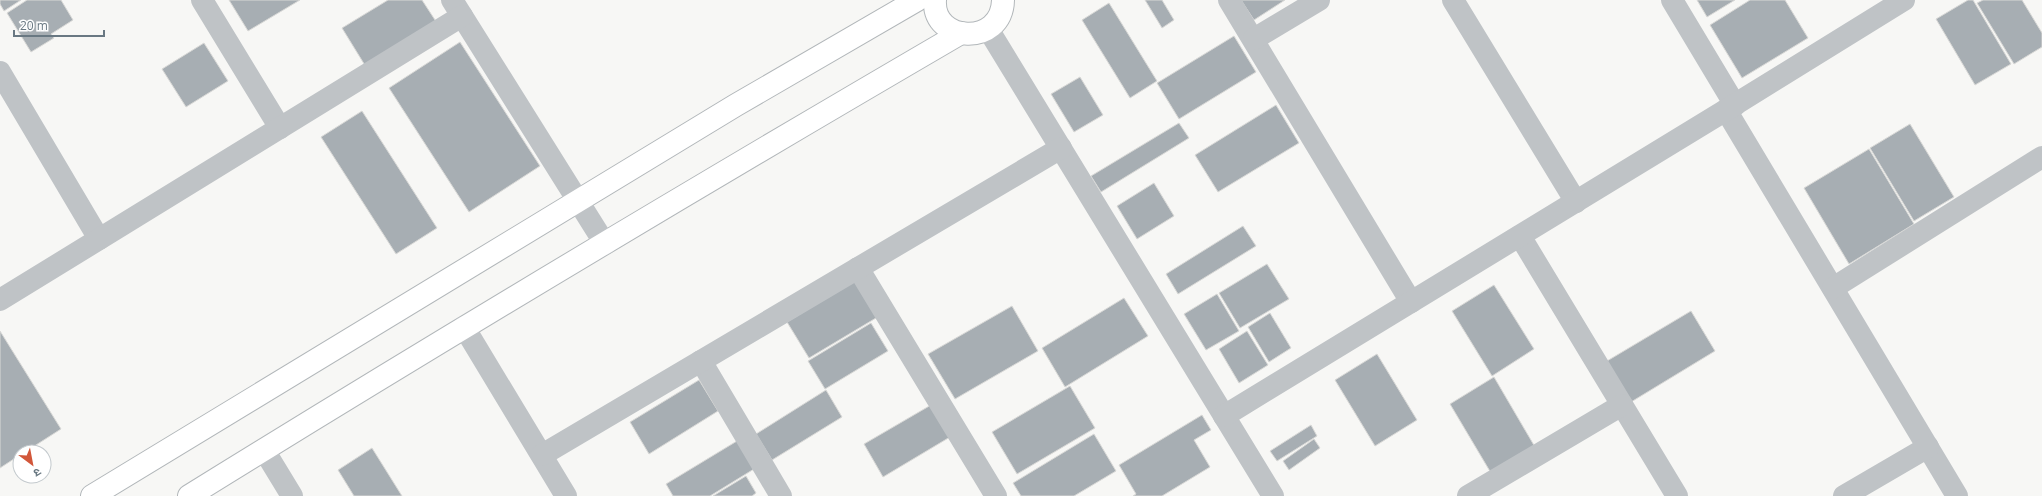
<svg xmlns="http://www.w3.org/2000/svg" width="2042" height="496" viewBox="0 0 2042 496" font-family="'Open Sans','Noto Sans Devanagari',sans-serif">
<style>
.building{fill:#a7aeb3;stroke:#d9d9d7}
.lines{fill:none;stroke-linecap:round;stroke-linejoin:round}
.major-casing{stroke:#b2b7ba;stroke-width:24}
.minor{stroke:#bfc3c6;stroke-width:22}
.major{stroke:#fff;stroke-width:22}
</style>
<rect width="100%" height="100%" fill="#f7f7f5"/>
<g class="building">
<path d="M0,0h21l-17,11 -4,-7z"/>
<path d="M27,0h34l12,20 -22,14 3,4 -23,14 -24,-39z"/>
<path d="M229,0h71l-52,31z"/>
<path d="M388,0h34l15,23 -71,44 -24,-39z"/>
<path d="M1145,0h17l12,20 -12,8z"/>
<path d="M1241,0h44l-31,20z"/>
<path d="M1697,0h38l-28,17z"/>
<path d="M1750,0h35l23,38 -66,40 -32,-53z"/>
<path d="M1968,0h5l38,64 -36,21 -39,-66z"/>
<path d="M1983,0h39l20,33v14l-28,17 -37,-61z"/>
<path d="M1109,3l48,78 -27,17 -48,-78z"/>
<path d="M1234,36l22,36 -77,47 -22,-36z"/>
<path d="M460,42l80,124 -71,46 -80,-124z"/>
<path d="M204,43l24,38 -42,26 -24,-38z"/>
<path d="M1080,77l23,38 -29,17 -23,-38z"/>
<path d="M1276,105l23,38 -81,49 -23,-37z"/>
<path d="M362,111l75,117 -41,26 -75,-117z"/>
<path d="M1179,123l10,15 -88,54 -10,-16z"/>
<path d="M1910,124l44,73 -40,24 -44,-73z"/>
<path d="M1869,149l45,75 -65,40 -45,-76z"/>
<path d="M1154,183l20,33 -37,23 -20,-33z"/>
<path d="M1243,226l13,20 -78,48 -12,-20z"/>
<path d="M1267,264l22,35 -49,29 -21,-35z"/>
<path d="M859,278l22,37 -72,43 -22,-36z"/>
<path d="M1494,285l40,64 -42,27 -40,-65z"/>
<path d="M1217,294l22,37 -33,19 -22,-36z"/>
<path d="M1124,298l24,38 -83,51 -23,-39z"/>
<path d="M1012,306l26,45 -83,48 -27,-45z"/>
<path d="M1691,311l24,40 -84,51 -24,-41z"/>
<path d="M1270,313l21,35 -22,14 -21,-35z"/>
<path d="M871,323l17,28 -63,38 -17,-28z"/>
<path d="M0,331l61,98 -36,23h-5v3l-20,13z"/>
<path d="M1247,331l21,34 -29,18 -20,-34z"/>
<path d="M1377,354l40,66 -42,26 -40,-66z"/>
<path d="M1494,377l41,70 -44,26 -41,-69z"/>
<path d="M699,380l19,31 -69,43 -19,-32z"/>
<path d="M1070,386l25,42 -78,46 -25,-42z"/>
<path d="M826,390l16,27 -70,43 -16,-26z"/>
<path d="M931,405l19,32 -67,40 -19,-33z"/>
<path d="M1202,415l9,15 -17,10 16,27 -48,29h-29l3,-2 -17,-29z"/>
<path d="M1311,425l6,11 -40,25 -7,-10z"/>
<path d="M1094,434l22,37 -42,25h-53l-8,-13z"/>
<path d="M1314,439l6,9 -31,22 -6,-9z"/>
<path d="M737,441l17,28 -44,27h-37l-7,-12z"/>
<path d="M372,448l30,48h-48l-16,-26z"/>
<path d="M746,476l10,17 -4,3h-39z"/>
</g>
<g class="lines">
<defs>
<g id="major">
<path d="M935,0c-3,43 67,47 68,0"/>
<path d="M92,496l644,-391 181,-105"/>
<path d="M189,496c255,-158 513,-312 772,-463"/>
</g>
</defs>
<use href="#major" class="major-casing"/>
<g class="minor">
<path d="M202,0l78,128"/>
<path d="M452,0l153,244"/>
<path d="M1229,0l182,302"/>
<path d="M1453,0l123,202"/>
<path d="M1672,0l63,105"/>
<path d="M988,29l285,467"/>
<path d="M1254,39l65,-39"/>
<path d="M0,72l99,167"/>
<path d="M1726,110l231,386"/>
<path d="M1520,236l157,260"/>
<path d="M858,268l138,228"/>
<path d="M1833,288l209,-131"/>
<path d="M0,300l462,-284"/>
<path d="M464,327l102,169"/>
<path d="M701,361l80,135"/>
<path d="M1224,416l502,-306 178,-110"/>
<path d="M264,450l28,46"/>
<path d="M542,455l519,-307"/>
<path d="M1468,496l154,-91"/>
<path d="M1844,496l84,-49"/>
</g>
<use href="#major" class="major"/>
</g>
<g transform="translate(32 464) rotate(148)"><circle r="19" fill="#ffffff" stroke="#c3c9cd"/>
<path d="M0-3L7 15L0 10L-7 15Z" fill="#d2573a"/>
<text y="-6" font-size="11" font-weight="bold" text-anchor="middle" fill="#697882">उ</text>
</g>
<path d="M14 30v6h90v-6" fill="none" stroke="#697882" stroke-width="2"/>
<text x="20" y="30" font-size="12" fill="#697882" stroke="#ffffff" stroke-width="3" paint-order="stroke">20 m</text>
</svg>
